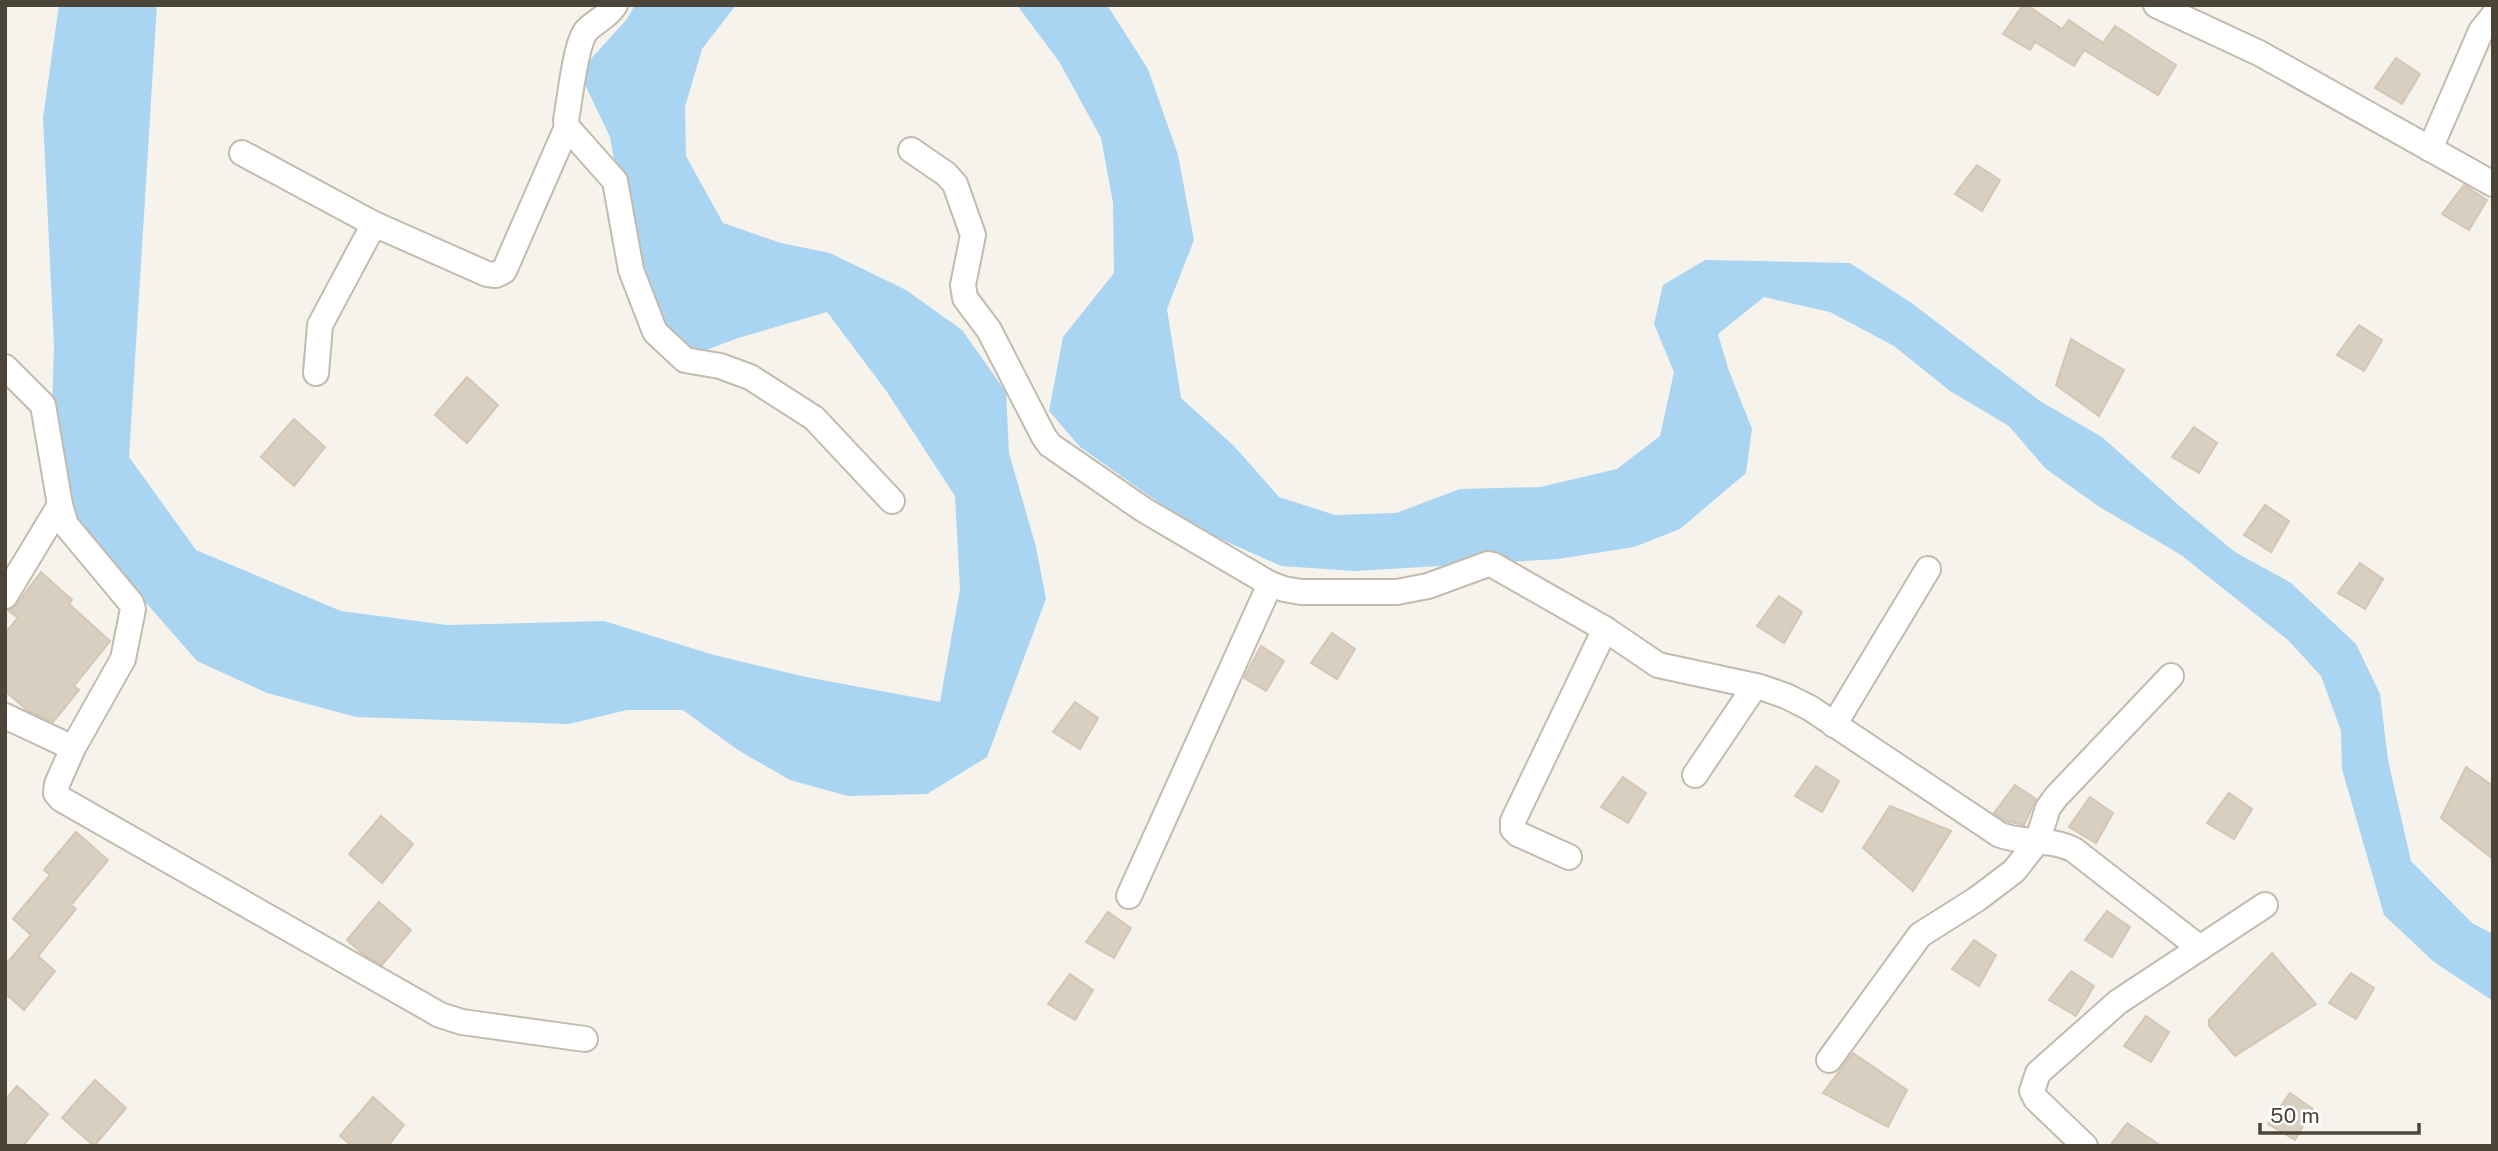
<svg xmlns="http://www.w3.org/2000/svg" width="2498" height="1151" viewBox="0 0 2498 1151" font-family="'Public Sans',sans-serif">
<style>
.water{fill:#a9d4f2}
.building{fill:#d8cfc1;stroke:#d3c7b4;stroke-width:2}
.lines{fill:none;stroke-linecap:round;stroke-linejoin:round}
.minor-casing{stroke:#c2bbae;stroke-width:28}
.minor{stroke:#fff;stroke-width:24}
</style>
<rect width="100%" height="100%" fill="#f6f3ec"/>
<g class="water">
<path d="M59,5h98l-28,452 67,93 145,61 106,14 157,-4 110,34 92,22 134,25 20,-113 -5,-93 -68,-104 -60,-80 -89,26 -53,20 -52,-94 -23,-127 -31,-65 48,-53 8,-14h101l-34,44 -17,58 1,49 37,67 58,20 49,10 76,37 56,40 44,62 3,61 27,94 10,52 -59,158 -60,37 -79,2 -58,-16 -52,-30 -55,-40h-56l-58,14 -213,-7 -89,-24 -70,-32 -64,-73 -58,-53 -24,-88 3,-101 -11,-228z"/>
<path d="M1017,5h90l41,64 30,86 16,85 -27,69 14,89 53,48 45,51 56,18 61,-2 64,-24 80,-2 77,-18 43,-33 14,-64 -20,-48 9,-39 42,-25 145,3 63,41 127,97 62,36 81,72 52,43 56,31 65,61 24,50 8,66 23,101 61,62 21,11v67l-59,-39 -50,-47 -42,-146 -1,-38 -20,-55 -33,-36 -107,-85 -83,-49 -53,-38 -36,-42 -59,-35 -56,-45 -64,-34 -66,-15 -46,37 11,37 23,58 -6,44 -66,56 -46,18 -76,12 -203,12 -74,-5 -89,-40 -112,-79 -31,-36 14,-74 51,-64 -1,-70 -12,-65 -41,-75z"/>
</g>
<g class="building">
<path d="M2023,5h4l35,24 7,-9 34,23 12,-17 61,39 -18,30 -74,-45 -10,16 -39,-24 -5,8 -27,-16z"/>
<path d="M2396,58l24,16 -18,30 -27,-16z"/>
<path d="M1977,165l23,15 -18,31 -27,-17z"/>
<path d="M2464,185l23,15 -18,30 -27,-16z"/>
<path d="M2359,325l23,15 -18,31 -27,-16z"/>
<path d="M2071,339l53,31 -25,46 -43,-31z"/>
<path d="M467,377l31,28 -31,38 -32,-28z"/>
<path d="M294,419l31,28 -31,39 -33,-29z"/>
<path d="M2194,427l23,16 -18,30 -27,-16z"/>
<path d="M2265,505l24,16 -18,31 -27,-17z"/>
<path d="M2360,563l23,16 -18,30 -27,-16z"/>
<path d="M41,572l31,28 -3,4 41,37 -36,45 5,4 -26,32 -26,-12 -22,-19v-58l13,-15 -10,-8 9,-6z"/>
<path d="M1779,596l23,16 -18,31 -27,-17z"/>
<path d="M1332,633l23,16 -18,30 -26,-16z"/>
<path d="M1261,646l23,15 -18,30 -22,-13z"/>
<path d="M1075,702l23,16 -18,31 -27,-17z"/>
<path d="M1816,766l23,15 -17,31 -27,-16z"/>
<path d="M2466,767l27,19v73l-52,-41z"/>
<path d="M1623,777l23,16 -18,30 -27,-16z"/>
<path d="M2015,785l21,14 -12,26 -18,-4 -12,-8z"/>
<path d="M2229,793l23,16 -18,30 -27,-16z"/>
<path d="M2090,797l23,16 -17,30 -27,-16z"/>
<path d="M1890,806l61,25 -38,60 -50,-43z"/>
<path d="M381,816l32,28 -31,39 -33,-29z"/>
<path d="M76,832l32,28 -37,45 5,4 -38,47 17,15 -31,39 -19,-17v-28l26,-30 -18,-16 37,-44 -6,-5z"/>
<path d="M379,902l32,28 -29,35 -18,-10 -17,-15z"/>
<path d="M2107,911l23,16 -18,30 -27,-17z"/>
<path d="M1108,912l23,16 -17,30 -28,-16z"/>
<path d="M1974,940l22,15 -17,31 -27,-17z"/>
<path d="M2272,953l44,51 -81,52 -26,-30v-6z"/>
<path d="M2071,971l23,15 -18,30 -27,-16z"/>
<path d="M2351,973l23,15 -18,31 -27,-16z"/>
<path d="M1070,974l23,16 -18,30 -27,-16z"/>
<path d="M2146,1016l23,16 -18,30 -27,-16z"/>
<path d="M1853,1053l54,37 -19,37 -65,-34z"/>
<path d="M95,1080l31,28 -32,38 -32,-28z"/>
<path d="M17,1086l31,28 -25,32h-18v-46z"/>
<path d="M2290,1093l23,16 -18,31 -27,-16z"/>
<path d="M373,1097l31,28 -16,21h-36l-12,-10z"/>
<path d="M2127,1123l34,23h-51z"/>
</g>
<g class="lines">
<defs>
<g id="minor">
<path d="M615,5c-7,12 -20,16 -29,26 -11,14 -16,69 -20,89l1,7 48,54 16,89 24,62 30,28 35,6 30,11 64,41 78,83"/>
<path d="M2156,5l103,48 234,131"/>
<path d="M2430,149l51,-118 12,-15"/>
<path d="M911,150l35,24 9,10 18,51 -10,50 2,13 24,32 55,107 6,8 94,65 126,74 14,5 17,3h96l31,-6 60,-22 5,1 112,64 53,36 102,22 26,9 24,12 190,127c24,9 52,3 74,15l126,98"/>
<path d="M242,153l132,71 113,50 9,1 8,-4 63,-144"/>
<path d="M5,367l38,38 17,100 6,20 65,78 2,6 -10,50 -50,89 -16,36 -1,9 5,6 379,216 22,7 123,17"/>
<path d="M316,373l4,-48 54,-101"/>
<path d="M5,596l55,-91"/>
<path d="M5,716l68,32"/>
<path d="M1834,725l94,-156"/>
<path d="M1695,775l60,-89"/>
<path d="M1569,857l-51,-23 -5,-5v-8l92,-192"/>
<path d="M1129,896l141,-312"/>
<path d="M1829,1060l91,-125 57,-36 37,-28 23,-29 11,-34 8,-11 115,-121"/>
<path d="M2085,1146l-49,-47 -4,-8 6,-18 80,-71 147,-97"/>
</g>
</defs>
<use href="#minor" class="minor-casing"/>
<use href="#minor" class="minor"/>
</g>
<rect width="2498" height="1151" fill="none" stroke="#4b4439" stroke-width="14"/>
<path d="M2260 1123v10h159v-10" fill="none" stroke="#4b4439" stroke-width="3.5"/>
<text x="2270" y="1123" font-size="21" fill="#4b4439" stroke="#ffffff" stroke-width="5" paint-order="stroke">50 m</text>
</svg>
